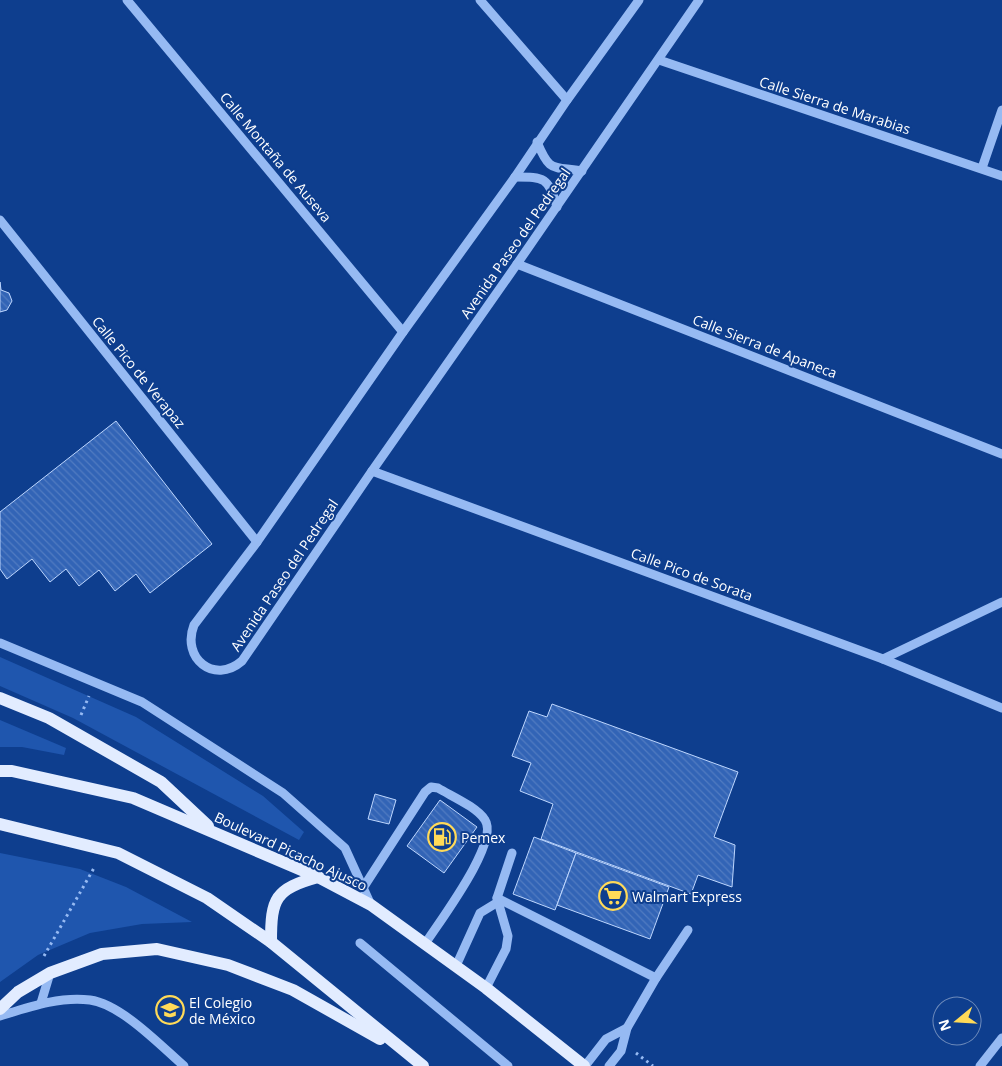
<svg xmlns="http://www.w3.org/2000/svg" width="1002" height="1066" viewBox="0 0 1002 1066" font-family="'Open Sans',sans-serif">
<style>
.green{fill:#1f56ae}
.building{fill:url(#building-back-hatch);stroke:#bdd6fe}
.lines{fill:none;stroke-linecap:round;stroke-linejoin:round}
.path{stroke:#96baf3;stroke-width:3;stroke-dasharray:2.5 4;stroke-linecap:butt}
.minor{stroke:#96baf3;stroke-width:9}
.major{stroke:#e2ecff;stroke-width:12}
.labels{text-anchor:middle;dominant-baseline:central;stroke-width:4;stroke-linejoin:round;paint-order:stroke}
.street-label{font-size:14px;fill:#fff;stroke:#0e3e8e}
.poi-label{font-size:14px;fill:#fff;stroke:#0e3e8e;text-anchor:start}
</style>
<defs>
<pattern id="building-back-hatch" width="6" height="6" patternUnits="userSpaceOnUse" patternTransform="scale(1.25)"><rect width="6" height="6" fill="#3264b6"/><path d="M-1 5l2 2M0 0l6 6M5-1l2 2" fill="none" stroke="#517bc1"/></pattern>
</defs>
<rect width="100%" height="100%" fill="#0e3e8e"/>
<g class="green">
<path d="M0,657l136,60 127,79 41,36 -5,8 -226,-122 -73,-32z"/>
<path d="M0,720l66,28 -2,7 -42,-8h-22z"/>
<path d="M0,853l80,16 46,18 66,35 -50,2 -52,9 -52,22 -38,27z"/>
</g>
<g class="building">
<path d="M0,282l1,8 8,3 3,8 -5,9 -7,2z"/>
<path d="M116,421l96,123 -62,49 -14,-19 -21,17 -16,-21 -20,16 -13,-17 -16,13 -18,-23 -25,20 -7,-10v-57z"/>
<path d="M552,704l186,68 -24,65 21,8 -3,42 -34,-12 -7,19 -150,-55 12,-35 -33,-13 11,-28 -19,-7 17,-45 18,6z"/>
<path d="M375,794l21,6 -7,24 -21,-5z"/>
<path d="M440,800l37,27 -33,46 -37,-27z"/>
<path d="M534,837l42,16 -21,57 -42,-16z"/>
<path d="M576,853l93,34 -19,52 -93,-34z"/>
</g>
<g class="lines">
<g class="path">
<path d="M81,715l8,-19"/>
<path d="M44,956l50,-88"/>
<path d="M636,1053l17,13"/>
</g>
<g class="minor">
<path d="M127,0l276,332"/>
<path d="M480,0l87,100"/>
<path d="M639,0l-72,100 -52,77 -112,155 -146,210 -63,83c-13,33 20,60 48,36l130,-190 145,-207 182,-264"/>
<path d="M659,60l343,116"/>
<path d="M537,142c13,31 15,24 45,29"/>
<path d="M982,168l20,-58"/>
<path d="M515,177c30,0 33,0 42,30"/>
<path d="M0,220l257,322"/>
<path d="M517,264l485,190"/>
<path d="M372,471l511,188 119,49"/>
<path d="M0,643l142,59 141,91 62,55 26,57"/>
<path d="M883,659l119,-57"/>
<path d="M363,888l62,-96 6,-5 7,1c13,8 39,19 47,32 15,22 -46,102 -60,124"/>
<path d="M497,898l159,80 -29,50 -6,23 -12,15"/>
<path d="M360,943l148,123"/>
<path d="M456,966l24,-53 18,-11"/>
<path d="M656,978l32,-48"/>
<path d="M486,988l20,-39 2,-13 -11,-38 15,-45"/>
<path d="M41,1003l9,-30"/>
<path d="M0,1016c29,-9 60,-20 90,-16 31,4 71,46 94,66"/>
<path d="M585,1066l21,-27 21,-11"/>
<path d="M980,1066l22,-28"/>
</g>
<g class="major">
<path d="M0,698l49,20 112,64 47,44"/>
<path d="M0,771h12l121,27 185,79 53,28 115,83 98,78"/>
<path d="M0,824l118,29 89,45 64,44 152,124"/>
<path d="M271,942c0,-44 4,-53 47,-65"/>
<path d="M0,1009l18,-17 32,-19 52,-19 55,-5 71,16 65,25 87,49"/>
</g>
</g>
<defs>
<symbol id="fuel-ring" viewBox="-11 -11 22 22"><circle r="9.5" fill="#0e3e8e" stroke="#ffda58" stroke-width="1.5"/><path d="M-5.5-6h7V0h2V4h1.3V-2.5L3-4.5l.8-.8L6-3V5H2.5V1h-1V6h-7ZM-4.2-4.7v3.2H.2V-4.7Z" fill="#ffda58"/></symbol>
<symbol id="supermarket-ring" viewBox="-11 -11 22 22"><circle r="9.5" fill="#0e3e8e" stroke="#ffda58" stroke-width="1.5"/><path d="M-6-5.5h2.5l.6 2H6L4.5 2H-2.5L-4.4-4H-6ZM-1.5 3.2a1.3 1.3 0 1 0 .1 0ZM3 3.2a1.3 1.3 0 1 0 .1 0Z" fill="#ffda58"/></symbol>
<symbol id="university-ring" viewBox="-11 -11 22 22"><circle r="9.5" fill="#0e3e8e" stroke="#ffda58" stroke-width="1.5"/><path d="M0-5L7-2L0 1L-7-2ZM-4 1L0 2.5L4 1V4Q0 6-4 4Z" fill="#ffda58"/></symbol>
</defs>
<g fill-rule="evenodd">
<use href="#fuel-ring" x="426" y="821" width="32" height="32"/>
<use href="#supermarket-ring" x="597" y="880" width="32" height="32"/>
<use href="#university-ring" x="154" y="994" width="32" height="32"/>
</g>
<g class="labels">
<g class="street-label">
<text transform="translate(835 105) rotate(18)">Calle Sierra de Marabias</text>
<text transform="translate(276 157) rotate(50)">Calle Montaña de Auseva</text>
<text transform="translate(515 243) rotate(-55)">Avenida Paseo del Pedregal</text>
<text transform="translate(765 346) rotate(21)">Calle Sierra de Apaneca</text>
<text transform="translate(139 372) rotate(51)">Calle Pico de Verapaz</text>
<text transform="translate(692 574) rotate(20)">Calle Pico de Sorata</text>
<text transform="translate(284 575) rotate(-56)">Avenida Paseo del Pedregal</text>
<text transform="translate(291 851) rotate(25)">Boulevard Picacho Ajusco</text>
</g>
<g class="poi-label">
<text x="461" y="837">Pemex</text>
<text x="632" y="896">Walmart Express</text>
<text x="189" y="1002">El Colegio<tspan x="189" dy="16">de México</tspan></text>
</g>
</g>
<g transform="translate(957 1021) rotate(252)"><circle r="24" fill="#0e3e8e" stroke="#6e8bbb"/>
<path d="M0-4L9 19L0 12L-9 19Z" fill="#ffda58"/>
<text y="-8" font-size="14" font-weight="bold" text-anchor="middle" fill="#ffffff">N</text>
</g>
</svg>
